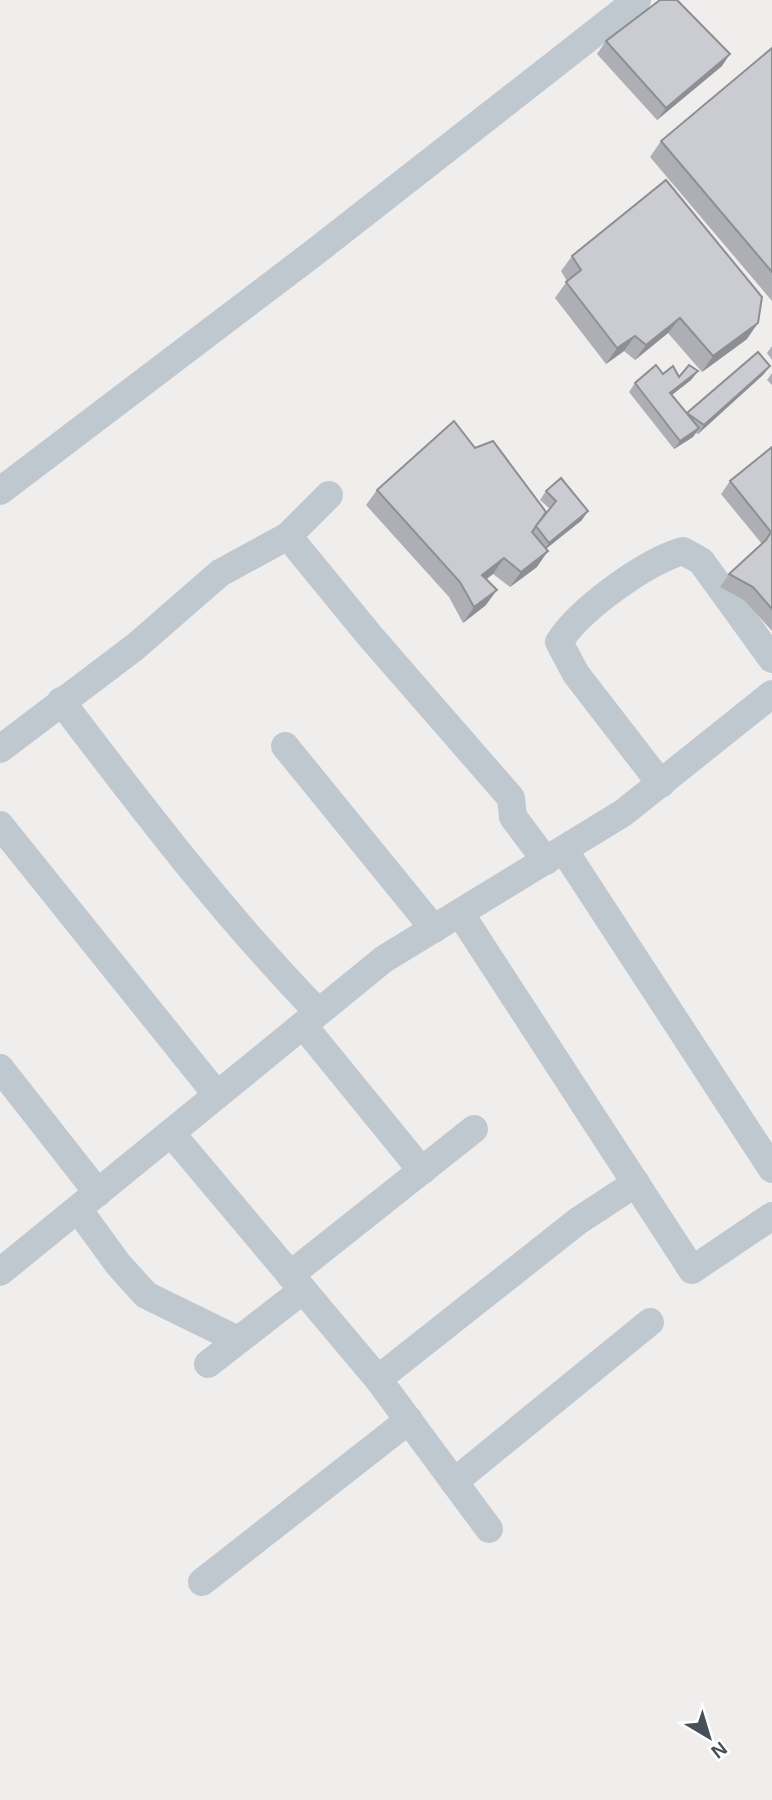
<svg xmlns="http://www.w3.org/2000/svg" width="772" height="1800" viewBox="0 0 772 1800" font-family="Arial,sans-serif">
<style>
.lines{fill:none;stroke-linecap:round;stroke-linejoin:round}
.street{stroke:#bfc7cf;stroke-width:28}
.wall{fill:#aeafb5}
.shaded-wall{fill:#8d8f93}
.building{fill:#caccd2;stroke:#8d8f93;stroke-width:2}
</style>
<rect width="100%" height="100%" fill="#f0eded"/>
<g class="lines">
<g class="street">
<path d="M0,491l315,-239 322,-252"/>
<path d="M329,495l-41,41 82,100 141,162 2,19 33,44"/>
<path d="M61,701c82,108 163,214 257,311"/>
<path d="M285,746l149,183"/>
<path d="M0,749l135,-102 85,-74 68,-37"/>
<path d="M661,784l-85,-110 -17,-32c21,-33 86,-80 124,-91l18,10 71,98"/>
<path d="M0,825l217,270"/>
<path d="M564,850l208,319"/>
<path d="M460,913l232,357 80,-54"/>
<path d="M303,1025l119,146"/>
<path d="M0,1068l98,125"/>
<path d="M171,1133l207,246"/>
<path d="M78,1209l40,55 28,31 92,45"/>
<path d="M0,1272l384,-313 239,-146 149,-119"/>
<path d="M290,1275l184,-146"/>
<path d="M208,1364l95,-74"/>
<path d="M454,1482l196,-160"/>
<path d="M489,1529l-111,-150 200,-158 58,-38"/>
<path d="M202,1582l207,-162"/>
</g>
</g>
<g class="wall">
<path d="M606,41l116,25 -65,54 -60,-66z"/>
<path d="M772,48v253l-122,-144 11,-16z"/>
<path d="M572,256l175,83 -45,33 -34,-39 -33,27 -11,-9 -18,13 -51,-66 12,-17 -6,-10z"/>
<path d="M772,346v14l-5,-7z"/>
<path d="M698,371l-7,9 -19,15 15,18 77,-39 -66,60 -2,-1 -3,4 -19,12 -45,-57 6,-9 28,-9 16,3z"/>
<path d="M772,373v12l-5,-5z"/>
<path d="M772,447v184l-28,-31 -24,-13 9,-13 33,-30 -41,-50 9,-13z"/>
<path d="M377,490l160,34 13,-15 -10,-9 6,-9 36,29 -36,29 -9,18 -27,20 -17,-13 -7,5v26l-23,18 -14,-26 -83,-92z"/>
</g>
<g class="shaded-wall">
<path d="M730,54l-8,12 -65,54 9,-12z"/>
<path d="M680,318l-12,15 -33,27 11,-15z"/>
<path d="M758,323l-11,16 -45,33 11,-16z"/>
<path d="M635,336l-11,15 -18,13 11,-16z"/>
<path d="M770,366l-6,8 -66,60 6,-9z"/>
<path d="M698,371l-7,9 -27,21 6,-8z"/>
<path d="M699,428l-6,9 -19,12 6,-8z"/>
<path d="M588,511l-6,9 -39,31 6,-8z"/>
<path d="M548,551l-11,16 -27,20 11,-15z"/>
<path d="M504,558l-11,16 -22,17 11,-16z"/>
<path d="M497,590l-11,15 -23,18 11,-16z"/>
</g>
<g class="building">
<path d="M660,0h17l53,54 -64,54 -60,-67z"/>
<path d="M772,48v224l-111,-131z"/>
<path d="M666,180l96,117 -4,26 -45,33 -33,-38 -34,27 -11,-9 -18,12 -51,-66 15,-12 -9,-14z"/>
<path d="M758,352l12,14 -66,59 -17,-12z"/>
<path d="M656,365l7,9 10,-8 6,11 10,-12 9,6 -28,22 29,35 -19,13 -45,-58z"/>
<path d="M454,421l21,27 18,-7 53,71 -14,20 16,19 -27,21 -17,-14 -22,17 15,15 -23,17 -14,-25 -83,-92z"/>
<path d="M772,447v162l-19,-22 -24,-13 37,-34 5,-8 -41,-51z"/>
<path d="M561,478l27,33 -39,32 -13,-17 20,-25 -10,-10z"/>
</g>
<g transform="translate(709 1737) rotate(142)" stroke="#ffffff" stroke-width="5" paint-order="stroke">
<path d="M0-5L12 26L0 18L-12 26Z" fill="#474f59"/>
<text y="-10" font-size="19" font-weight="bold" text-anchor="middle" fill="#474f59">N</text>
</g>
</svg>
